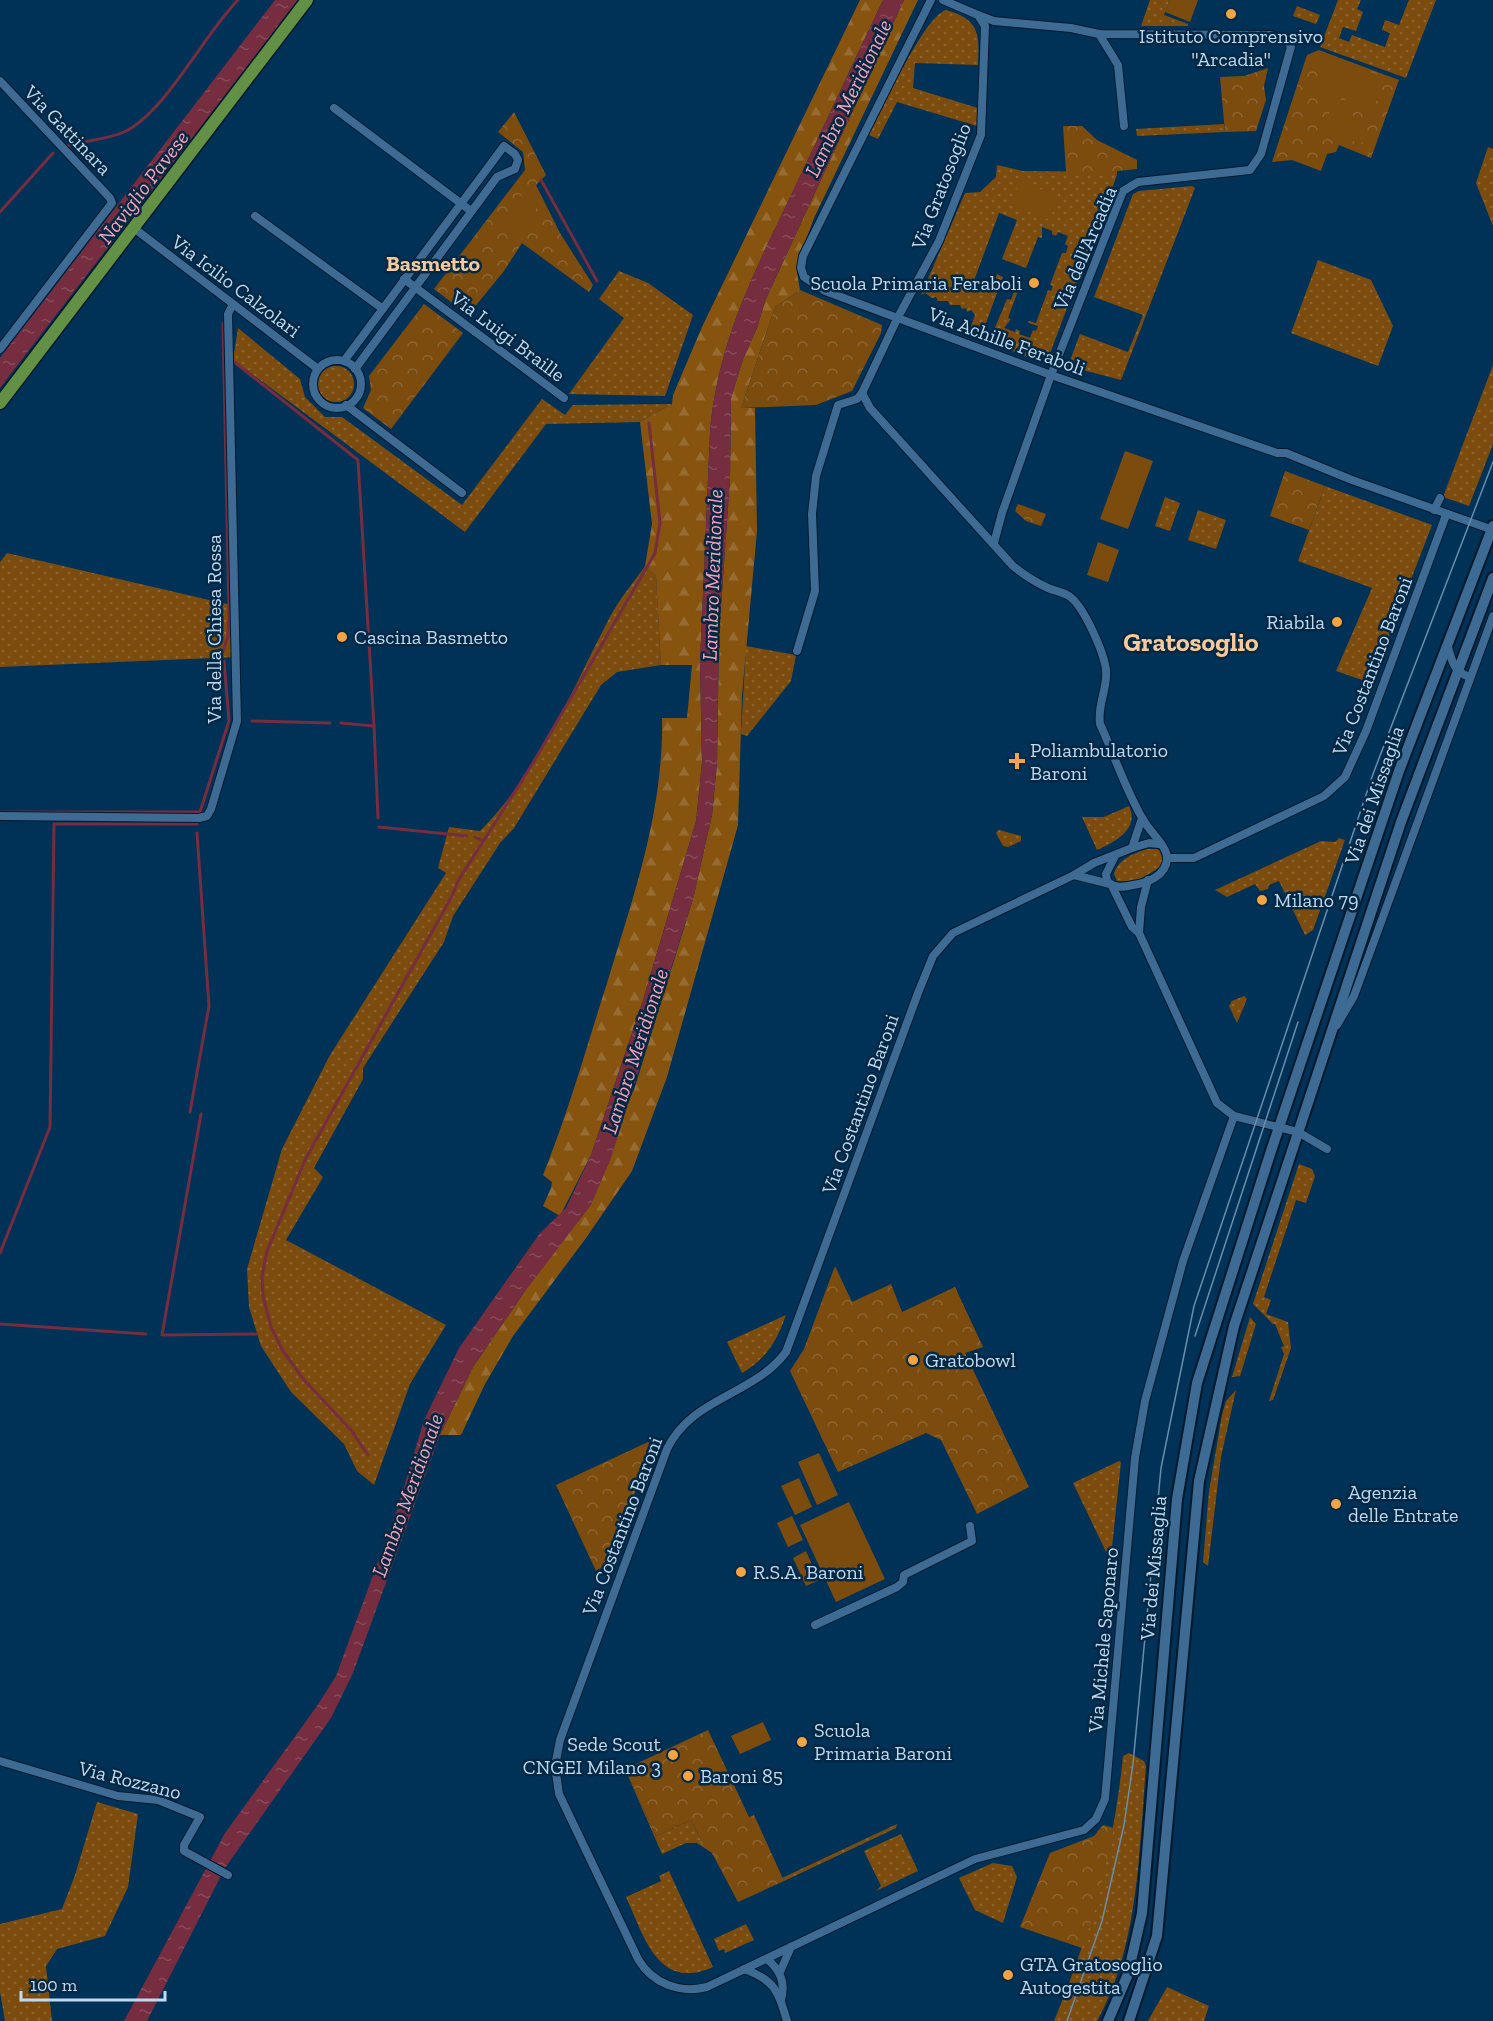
<svg xmlns="http://www.w3.org/2000/svg" width="1493" height="2021" viewBox="0 0 1493 2021" font-family="'Zilla Slab',serif">
<style>
.grass{fill:url(#grass-dots)}
.forest{fill:url(#forest-firs)}
.park{fill:url(#park-crowns)}
.pitch{fill:#7b4c0e;fill-rule:evenodd}
.water{fill:url(#water-ripples)}
.lines{fill:none;stroke-linecap:round;stroke-linejoin:round}
.stream{stroke:#752d3f;stroke-width:3}
.minor-casing{stroke:#02192d;stroke-width:10}
.secondary-casing{stroke:#02192d;stroke-width:14}
.primary-casing{stroke:#02192d;stroke-width:15}
.minor{stroke:#3d6b94;stroke-width:8}
.secondary{stroke:#3d6b94;stroke-width:10}
.primary{stroke:#629045;stroke-width:12}
.tram{stroke:#698dab;stroke-width:1.5}
.poi-dot{fill:#f4a444;stroke:#032844;stroke-width:2}
.labels{text-anchor:middle;dominant-baseline:central;stroke-width:5;stroke-linejoin:round;paint-order:stroke}
.poi-label{font-size:20px;fill:#c1d9f1;stroke:#032844;text-anchor:start}
.street-label{font-size:20px;fill:#c1d9f1;stroke:#032844}
.water-label{font-size:21px;font-style:italic;fill:#faa2b3;stroke:#032844}
.quarter-label{font-size:22px;font-weight:bold;fill:#f8ca9b;stroke:#032844}
.district-label{font-size:26px;font-weight:bold;fill:#f8ca9b;stroke:#032844}
</style>
<defs>
<pattern id="grass-dots" width="8" height="8" patternUnits="userSpaceOnUse" patternTransform="scale(1.5)"><rect width="8" height="8" fill="#7b4c0e"/><path d="M2 2h.1M6 6h.1" fill="none" stroke="#8c6532" stroke-width="1.8" stroke-linecap="round"/></pattern>
<pattern id="forest-firs" width="22" height="20" patternUnits="userSpaceOnUse" patternTransform="scale(1.5)"><rect width="22" height="20" fill="#87540f"/><path d="M5 1l3.5 6h-7zM16 11l3.5 6h-7z" fill="#966c32"/></pattern>
<pattern id="park-crowns" width="20" height="18" patternUnits="userSpaceOnUse" patternTransform="scale(1.5)"><rect width="20" height="18" fill="#7b4c0e"/><path d="M2 6a3 3 0 1 1 6 0M12 15a3 3 0 1 1 6 0" fill="none" stroke="#8c6532"/></pattern>
<pattern id="water-ripples" width="26" height="14" patternUnits="userSpaceOnUse" patternTransform="scale(1.5)"><rect width="26" height="14" fill="#752d3f"/><path d="M2 4q2-2 4 0t4 0M15 11q2-2 4 0t4 0" fill="none" stroke="#874b5b"/></pattern>
</defs>
<rect width="100%" height="100%" fill="#003257"/>
<g class="grass">
<path d="M1150,0h20l-6,15 24,9v2h-47z"/>
<path d="M1338,0h23l-4,9 6,3 -7,19 -13,-4 -4,11 10,4 3,-7 33,12 5,-14 -8,-3 3,-10 14,5 10,-25h27l-30,78 -86,-31z"/>
<path d="M1297,6l23,9 -4,9 -23,-8z"/>
<path d="M946,10c33,9 34,24 32,55l-63,-2 -2,25 68,21 -4,17 -80,-24 -19,37 -9,-4c11,-22 56,-120 77,-125z"/>
<path d="M1224,124l1,8 -88,4 -1,-7z"/>
<path d="M1488,147l5,2v77l-17,-43z"/>
<path d="M997,165l26,6 92,1 2,3 -71,189 -57,-22 18,-43 4,1 6,-16 7,2 -5,2 -11,30 3,1 -7,9 11,4 1,-3 4,2 -1,3 11,4 3,-8 3,1 2,-5 -10,-3 1,-2 7,2 12,-33 3,1 2,-5 -3,-1 12,-32h4l2,-7 -3,-2 3,-8 -10,-4 -2,4 -4,-2v-3l-10,-4v11l-4,-1 -12,31 -24,-9 15,-39 -18,-7 -27,73 17,7 8,-19 6,3 -23,62 -12,-4 7,-20 -4,-5 -4,2 -1,-4 -4,1 -2,-4h-10l-2,-4h-10l-2,-4 -4,1 -7,-5 -4,2 44,-102 15,-1 16,-15z"/>
<path d="M1192,186l3,2 -74,192 -53,-14 12,-32 48,18 15,-37 -49,-18 39,-103 6,-3z"/>
<path d="M1318,260l53,20 22,46 -15,40 -87,-33z"/>
<path d="M619,271l29,12 45,32 -28,81 -96,-2 55,-76 -25,-19z"/>
<path d="M238,328l62,51 5,18 20,20h17l120,88 80,-106 23,16 8,-10 99,-1 -32,18 -94,2 -81,108 -232,-172z"/>
<path d="M1493,365v79l-24,62 -26,-9z"/>
<circle cx="336" cy="384" r="18"/>
<path d="M1325,486l107,39 -61,158 -35,-12 36,-83 -74,-27z"/>
<path d="M1165,497l15,6 -10,28 -15,-5z"/>
<path d="M1198,510l28,10 -10,29 -28,-9z"/>
<path d="M7,553l228,53 1,51 -236,10v-105z"/>
<path d="M645,566l11,10 5,89 -44,7 -16,13 -87,143 -14,15 -47,73 -9,26 -81,126v11l-49,89 9,9 -37,63 160,85 -36,59 -36,101 -17,-14 -13,-27 -53,-52 -30,-46 -12,-39 -2,-38 35,-120 48,-94 116,-182 -8,-5 11,-41 31,4c60,-60 92,-142 131,-216 9,-17 23,-33 34,-49z"/>
<path d="M746,646l50,9 -5,26 -44,55 -6,-2z"/>
<path d="M1129,806c11,23 -14,36 -32,44l-15,-33h22z"/>
<path d="M999,830l22,6v5l-13,6 -5,-1 -7,-13z"/>
<path d="M1339,838l6,2 -32,90 -8,5 -26,-54 -10,4 -1,4 -8,2 -5,-7 -28,13 -12,-7 106,-49 14,1z"/>
<path d="M1147,849h10l6,3 -1,14 -25,15h-20l-3,-7c3,-14 20,-21 33,-25z"/>
<path d="M1244,996l3,3 -10,24 -8,-17 3,-5z"/>
<path d="M1299,1164l13,5 3,7 -9,27 -10,-3 -32,97 7,3 -5,14 22,8 3,26 -18,52 -4,1 15,-47 -3,-7 3,-1 -9,-22h-2l-20,-20z"/>
<path d="M786,1315c-9,26 -20,44 -44,58l-15,-31z"/>
<path d="M1250,1317l6,7 -16,52 -8,1z"/>
<path d="M1236,1390l-15,67 -13,109 -5,-4 6,-71 13,-76 4,-14z"/>
<path d="M1119,1461l2,1 -10,95 -2,1 -36,-75z"/>
<path d="M1129,1753l15,8 2,5c-7,84 -7,180 -49,255h-43c36,-86 60,-173 69,-265z"/>
<path d="M625,1769l31,67 35,-16 10,20 -4,3h-11l-24,11z"/>
<path d="M97,1802l41,12 -10,73 -23,49 -48,13 -11,17 6,55h-47l-5,-29v-68l62,-15 13,-34z"/>
<path d="M897,1824l-1,4 -112,53 -2,-3z"/>
<path d="M901,1834l17,37 -42,20 5,-5 -17,-35z"/>
<path d="M993,1863l19,3 5,11 -14,46 -28,-13 -16,-32z"/>
<path d="M669,1871l44,96c-55,25 -69,-31 -87,-70l35,-16 -2,-5z"/>
<path d="M746,1924l8,16 -29,13 -1,-4 -5,2 -5,-12z"/>
<path d="M1167,1987l42,19 -5,15h-56z"/>
</g>
<g class="forest">
<path d="M860,0h23c-30,63 -59,126 -89,189 -39,82 -76,151 -84,243l-10,232 2,99 -6,58 -53,179 -52,155 -31,61 -17,-10 8,-18 1,-6 -9,-7c26,-64 44,-130 65,-195 26,-85 56,-171 54,-262h25l5,-53h-31l-5,-89 -11,-10 7,-42 -12,-102 32,-18 1,-9 29,-68z"/>
<path d="M904,0h14l-104,218 -14,38 -3,17 3,17 -25,17 -34,101h14l2,123 -15,164 -4,130 -71,252 -35,94 -46,67 -73,98 -28,48 -24,51h-21l33,-68 50,-73 111,-204 59,-191 19,-84 5,-52 2,-128 11,-157 1,-80 12,-39 14,-31 8,-27z"/>
</g>
<g class="park">
<path d="M1319,50l80,30 -28,78 -32,-13 -3,7 -9,2 -6,17 -29,-11 -20,2 35,-107z"/>
<path d="M1268,68l-4,18 2,14 -10,31 -31,1 -5,-55 24,-1z"/>
<path d="M514,112l32,63 -10,10 24,48 33,52 -4,7 -67,-49 -18,28 -36,44 -34,-26 91,-119 -2,-18 -25,-20z"/>
<path d="M1063,126h19l15,14 40,20v9l-20,2v4l-2,-3h-49z"/>
<path d="M800,290l82,35 -1,8 -29,58 -36,14 -75,3 34,-101z"/>
<path d="M424,304l39,29 -72,96 -28,-21 8,-18 -2,-14z"/>
<path d="M1285,471l40,15 -16,44 -39,-14z"/>
<path d="M1018,504l28,10 -5,12 -15,-5 -11,-10z"/>
<path d="M835,1266l17,36 39,-18 11,28 53,-25 28,60 -18,6 64,134 -52,27 -36,-74 -15,-7 -88,39 -48,-101 14,-22z"/>
<path d="M648,1442l4,5 -44,117 -12,7 -40,-86z"/>
<path d="M708,1730l41,87 5,-2 30,66 -46,21 -26,-49 -15,-10 4,-3 -10,-20 -35,16 -31,-67z"/>
<path d="M1103,1825l11,3 -18,79 -14,41 -62,-21 30,-74 44,-17z"/>
</g>
<g class="pitch">
<path d="M1170,0h28l-8,22 -25,-10z"/>
<path d="M1325,55l28,11 -14,37 -28,-10z"/>
<path d="M1357,67l28,11 -14,37 -28,-10z"/>
<path d="M1331,108l38,14 -8,22 -38,-15z"/>
<path d="M1020,181l39,15 -9,24 -40,-16z"/>
<path d="M520,195l17,12 -22,30 -16,-12z"/>
<path d="M1125,451l28,10 -25,68 -28,-10z"/>
<path d="M1098,542l21,8 -11,32 -21,-7z"/>
<path d="M916,1342l27,12 -8,25 -5,-2 1,-3 -25,-12zM917,1347l11,7h7l1,9 -7,1 -3,4 -4,-1v-5l-10,-6z"/>
<path d="M819,1453l19,42 -21,10 -19,-43z"/>
<path d="M799,1478l13,29 -17,8 -14,-29z"/>
<path d="M849,1502l36,77 -49,23 -36,-77z"/>
<path d="M792,1516l11,24 -15,7 -11,-24z"/>
<path d="M806,1551l13,29 -13,6 -13,-28z"/>
<path d="M763,1722l8,18 -31,14 -9,-18z"/>
</g>
<g class="water">
<path d="M275,0h23l-298,388v-30z"/>
<path d="M883,0h21l-139,301 -8,27 -14,31 -12,39 -1,80 -11,157 -2,128 -5,52 -19,84 -82,259 -20,47 -68,89 -50,73 -33,68 -87,238 -22,45 -106,150 -78,153h-23l101,-188 92,-127 19,-30 61,-166 27,-90 35,-72 81,-115 26,-25 25,-53 52,-155 53,-179 6,-58 -2,-99 10,-232c8,-92 45,-161 84,-243 30,-63 59,-126 89,-189z"/>
</g>
<g class="lines">
<g class="stream">
<path d="M67,146c18,-6 39,-6 57,-14 41,-19 81,-99 114,-132"/>
<path d="M541,180l56,101"/>
<path d="M0,212l53,-59"/>
<path d="M223,323l6,289 -1,24 -5,15"/>
<path d="M233,361l125,99 16,266"/>
<path d="M252,721l78,2"/>
<path d="M341,723l33,3 4,92"/>
<path d="M0,812h200l29,-91 -5,-60"/>
<path d="M379,827l88,9"/>
<path d="M475,837l8,4"/>
<path d="M190,1112l19,-106 -12,-173"/>
<path d="M201,1114l-39,221 95,-1"/>
<path d="M0,1253l50,-126 4,-303h143"/>
<path d="M0,1324l146,10"/>
<path d="M368,1455l-17,-25 -47,-50 -21,-29 -12,-24 -8,-31 -1,-20 5,-25 39,-93 146,-262 6,-15 75,-118 122,-210 5,-30 -11,-100"/>
</g>
<defs>
<g id="minor">
<path d="M931,0l-128,256 -2,12 3,9 21,14 226,84 226,78h9l66,27 141,50"/>
<path d="M978,15l16,6 77,7 28,6 172,1 16,5 4,7 -30,107 -11,16 -112,12 -15,9 -72,184 -49,138 -8,30"/>
<path d="M1099,34l19,31 6,61"/>
<path d="M0,81l110,117 2,5 -112,146"/>
<path d="M334,108l137,103"/>
<path d="M255,216l128,93"/>
<path d="M135,229l183,140"/>
<path d="M404,279l160,119"/>
<circle cx="337" cy="384" r="24"/>
<path d="M344,361l160,-215 11,8 3,6 -3,9 -18,8 -142,192"/>
<path d="M862,393l8,15 143,158c11,9 22,16 35,22 7,3 15,4 21,8 15,10 35,57 37,74 2,18 -9,35 -6,54 14,30 27,70 44,97 6,11 24,26 23,38 -1,17 -20,24 -34,26 -9,2 -19,4 -26,-4l-1,-7 9,-18"/>
<path d="M346,405l116,88"/>
<path d="M1434,510l6,-12"/>
<path d="M1448,647c4,15 6,24 21,30"/>
<path d="M797,651l18,-60 -3,-77 4,-38 22,-71 19,-6 5,-6 35,-74 42,-78 42,-106 4,-109 -7,-11 -35,-15"/>
<path d="M0,816l199,2 8,-2 4,-7 26,-88 -9,-407 5,-10"/>
<path d="M1142,818l-10,30 -38,15 -20,12 -121,58 -20,23 -15,37 -132,359c-33,44 -94,45 -119,97l-107,291 -5,26 4,28 79,165c14,24 41,35 69,28l268,-128 109,-29 12,-11 9,-20 30,-341 10,-57 38,-140 51,-145"/>
<path d="M1132,848l17,-5 10,1"/>
<path d="M1167,858h27l130,-62 21,-19 21,-46 80,-216"/>
<path d="M1074,875l36,9"/>
<path d="M1112,886l20,41 7,6 78,170 17,13 64,16 29,17"/>
<path d="M1139,933l2,-26 7,-27"/>
<path d="M1337,1025l17,-29 139,-380"/>
<path d="M815,1625l82,-38 6,-5 1,-7 68,-34 -2,-15"/>
<path d="M0,1761l118,35 40,4 42,17 -16,28v6l44,24"/>
<path d="M767,1959c13,11 19,23 14,41"/>
<path d="M744,1969c31,11 34,22 43,52"/>
<path d="M780,1972l11,-25"/>
</g>
<g id="secondary">
<path d="M1108,2021l20,-47 14,-61 35,-414 20,-116 74,-232 128,-380 94,-245"/>
<path d="M1129,2021l28,-85 42,-455 35,-155 167,-504 92,-244"/>
</g>
<path id="primary" d="M0,403l307,-403"/>
</defs>
<use href="#minor" class="minor-casing"/>
<use href="#secondary" class="secondary-casing"/>
<use href="#primary" class="primary-casing"/>
<use href="#minor" class="minor"/>
<use href="#secondary" class="secondary"/>
<use href="#primary" class="primary"/>
<g class="tram">
<path d="M1195,1336l103,-314"/>
<path d="M1067,2021l35,-100 22,-96 9,-61 28,-296 33,-162 179,-532 120,-312"/>
</g>
</g>
<g class="poi-dot">
<circle cx="1231" cy="14" r="6"/>
<circle cx="1034" cy="283" r="6"/>
<circle cx="1337" cy="622" r="6"/>
<circle cx="342" cy="637" r="6"/>
<path d="M1014 752h6v6h6v6h-6v6h-6v-6h-6v-6h6z"/>
<circle cx="1262" cy="900" r="6"/>
<circle cx="913" cy="1360" r="6"/>
<circle cx="1336" cy="1504" r="6"/>
<circle cx="741" cy="1572" r="6"/>
<circle cx="802" cy="1742" r="6"/>
<circle cx="673" cy="1755" r="6"/>
<circle cx="688" cy="1776" r="6"/>
<circle cx="1008" cy="1975" r="6"/>
</g>
<g class="labels">
<g class="poi-label">
<text x="1231" y="36" text-anchor="middle">Istituto Comprensivo<tspan x="1231" dy="23">"Arcadia"</tspan></text>
<text x="1022" y="283" text-anchor="end">Scuola Primaria Feraboli</text>
<text x="1325" y="622" text-anchor="end">Riabila</text>
<text x="354" y="637">Cascina Basmetto</text>
<text x="1030" y="750">Poliambulatorio<tspan x="1030" dy="23">Baroni</tspan></text>
<text x="1274" y="900">Milano 79</text>
<text x="925" y="1360">Gratobowl</text>
<text x="1348" y="1492">Agenzia<tspan x="1348" dy="23">delle Entrate</tspan></text>
<text x="753" y="1572">R.S.A. Baroni</text>
<text x="814" y="1730">Scuola<tspan x="814" dy="23">Primaria Baroni</tspan></text>
<text x="661" y="1744" text-anchor="end">Sede Scout<tspan x="661" dy="23">CNGEI Milano 3</tspan></text>
<text x="700" y="1776">Baroni 85</text>
<text x="1020" y="1964">GTA Gratosoglio<tspan x="1020" dy="23">Autogestita</tspan></text>
</g>
<g class="street-label">
<text transform="translate(68 130) rotate(46)">Via Gattinara</text>
<text transform="translate(941 186) rotate(-69)">Via Gratosoglio</text>
<text transform="translate(1085 248) rotate(-67)">Via dell'Arcadia</text>
<text transform="translate(236 286) rotate(37)">Via Icilio Calzolari</text>
<text transform="translate(508 336) rotate(37)">Via Luigi Braille</text>
<text transform="translate(1007 341) rotate(20)">Via Achille Feraboli</text>
<text transform="translate(214 629) rotate(-90)">Via della Chiesa Rossa</text>
<text transform="translate(1372 666) rotate(-69)">Via Costantino Baroni</text>
<text transform="translate(1374 795) rotate(-71)">Via dei Missaglia</text>
<text transform="translate(860 1104) rotate(-70)">Via Costantino Baroni</text>
<text transform="translate(622 1526) rotate(-69)">Via Costantino Baroni</text>
<text transform="translate(1153 1568) rotate(-85)">Via dei Missaglia</text>
<text transform="translate(1103 1640) rotate(-85)">Via Michele Saponaro</text>
<text transform="translate(130 1780) rotate(14)">Via Rozzano</text>
</g>
<g class="water-label">
<text transform="translate(848 98) rotate(-64)">Lambro Meridionale</text>
<text transform="translate(143 187) rotate(-53)">Naviglio Pavese</text>
<text transform="translate(712 575) rotate(-88)">Lambro Meridionale</text>
<text transform="translate(635 1051) rotate(-72)">Lambro Meridionale</text>
<text transform="translate(407 1495) rotate(-70)">Lambro Meridionale</text>
</g>
<g class="quarter-label">
<text x="433" y="263">Basmetto</text>
</g>
<g class="district-label">
<text x="1191" y="642">Gratosoglio</text>
</g>
</g>
<path d="M21 1991v9h144v-9" fill="none" stroke="#c1d9f1" stroke-width="3"/>
<text x="30" y="1991" font-size="18" fill="#c1d9f1" stroke="#032844" stroke-width="4.5" paint-order="stroke">100 m</text>
</svg>
